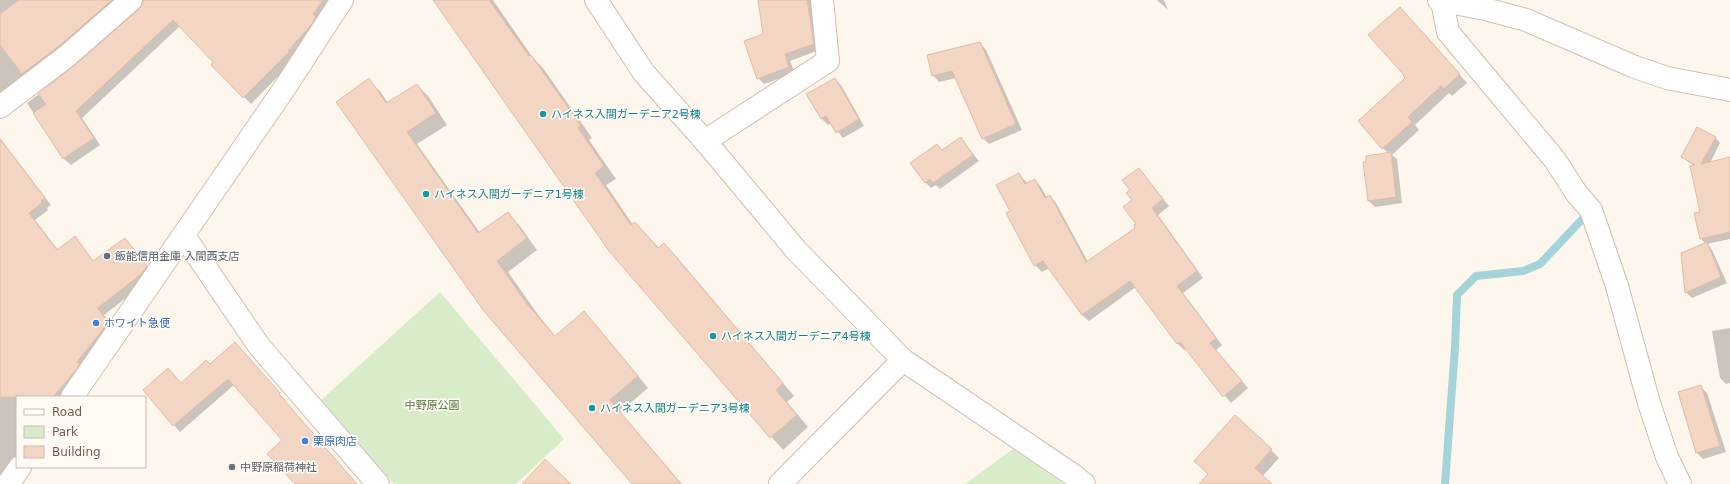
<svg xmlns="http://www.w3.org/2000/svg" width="1730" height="484" viewBox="0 0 1730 484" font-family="'DejaVu Sans','Noto Sans JP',sans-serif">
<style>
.green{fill:#d8ecc9}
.shadow{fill:#0003}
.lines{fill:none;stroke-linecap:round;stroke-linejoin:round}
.stream{stroke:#a5d3da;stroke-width:8}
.building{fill:#f3d5c3;stroke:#e6bba3}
.street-casing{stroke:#d1beb0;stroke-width:24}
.secondary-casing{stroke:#d6c0b0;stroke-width:24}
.street{stroke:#fff;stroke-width:22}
.secondary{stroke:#fff;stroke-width:22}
.culture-dot{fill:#0f9aa8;stroke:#fffaf3;stroke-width:1.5}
.service-dot{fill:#5c6f8a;stroke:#fffaf3;stroke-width:1.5}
.shop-dot{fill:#3f7fe0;stroke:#fffaf3;stroke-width:1.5}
.worship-dot{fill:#6b7280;stroke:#fffaf3;stroke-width:1.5}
.labels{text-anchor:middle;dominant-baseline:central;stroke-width:3.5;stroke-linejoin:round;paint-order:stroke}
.culture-label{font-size:11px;fill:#0d838f;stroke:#fffaf3;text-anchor:start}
.service-label{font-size:11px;fill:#4e5e75;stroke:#fffaf3;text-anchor:start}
.shop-label{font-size:11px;fill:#366cbe;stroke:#fffaf3;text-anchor:start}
.park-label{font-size:11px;fill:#537a41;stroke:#fffaf3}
.worship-label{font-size:11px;fill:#5b616d;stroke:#fffaf3;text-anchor:start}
</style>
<rect width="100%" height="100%" fill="#fdf6ec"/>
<g class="green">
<path d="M440,292l124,147 -48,45h-122l-75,-82z"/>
<path d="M1013,449l51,35h-99z"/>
</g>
<g class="shadow">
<path d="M0,0h126l-126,103z"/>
<path d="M144,0h190l-39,59 -44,45 -39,-39 3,-2 -35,-37 -98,92 18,27 -29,20 -7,-6 -37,-56 49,-37 64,-56 4,-6z"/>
<path d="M434,0h59l40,58 10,10 49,70 -3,2 27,39 -10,6 27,40 2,-2 24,25 5,-4 12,12 118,140 -7,6 21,25 -25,23 -174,-200z"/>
<path d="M759,0h58l2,50 -29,11 5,12 -31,11 -6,-6 6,-43z"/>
<path d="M1157,0h7l4,10z"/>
<path d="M1407,16l60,67 -15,13 -3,-3 -34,32 4,5 -27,25 5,4 5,44 -27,4 -6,-6 -5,-38 25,-9 -6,-6 24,-70z"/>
<path d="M980,43l6,7 36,80 -33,14 -6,-6 -27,-60 -17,4 -6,-7z"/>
<path d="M835,79l6,6 23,41 -21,12 -12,-15 -3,2 -6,-6z"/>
<path d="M368,80l12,11 8,12 29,-18 11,11 19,29 -30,19 63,89 28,-19 11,11 18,25 -29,22 31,44 17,21 28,-24 11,11 53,64 -28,24 62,72h-48z"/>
<path d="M1715,137l5,6 -10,20 20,-5v81l-23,5 5,6 15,33 -35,15 -6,-6 20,-48 -6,-6 2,-25 -8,-47 -12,-9z"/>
<path d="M0,138l51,67 -4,3 1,2 -13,10 23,30 16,-12 20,24 31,-22 28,34 -6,8 -43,33 10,15 -49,67h-48v70l-17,17z"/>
<path d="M960,138l19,23 -39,28 -4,-4 -5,3 -6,-6 12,-37 6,6z"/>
<path d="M1139,169l30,37 -11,9 45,63 -20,15 39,52 -6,5 32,38 -17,15 -45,-54 -2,1 -6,-6 -42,-57 -47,34 -7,-6 -33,-47 -7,4 -7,-7 -28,-51 5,-3 7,-37 9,10 7,-4 6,7 6,11 3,-2 6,7 32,59 49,-34 -6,-38z"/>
<path d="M1730,328v55l-4,1 -6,-6 -8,-47z"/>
<path d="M241,349l44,51 -1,1 73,83h-61l-12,-44 -50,-55 -54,47 -6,-7 7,-41 29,-19z"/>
<path d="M1701,387l6,6 19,59 -23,7 -6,-6 -18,-60z"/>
<path d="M1271,450l8,8 -17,19 8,7h-58l-3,-9z"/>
</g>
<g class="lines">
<path class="stream" d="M1445,484l10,-137 2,-52 19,-19 47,-5 17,-7 49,-52"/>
</g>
<g class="building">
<path d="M19,0h93l-53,46 -37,28 -22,-29v-31z"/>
<path d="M143,0h180l-10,14 3,3 -4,7 -24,27 1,1 -46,46 -32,-33 2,-3 -40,-42 -97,91 18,27 -31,21 -30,-46 13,-9 -8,-10 37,-29 64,-56 4,-5z"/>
<path d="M433,0h56l40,56 2,-1 50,71 -3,2 26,38 -9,7 36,52 4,-3 23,26 6,-5 119,140 -7,7 21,25 -27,23 -161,-187z"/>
<path d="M758,0h49l7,44 -29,10 4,13 -32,12 -13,-38 19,-7z"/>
<path d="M1400,7l60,67 -16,15 -3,-3 -33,31 4,5 -30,27 -24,-28 47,-43 -2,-2 1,-1 -36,-40z"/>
<path d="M980,42l36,82 -34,15 -30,-68 -20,5 -5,-21z"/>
<path d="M369,78l17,25 31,-19 19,29 -29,19 71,101 30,-21 19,26 -30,23 30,43 28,32 29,-25 54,65 -28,24 71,84h-49l-149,-174 -147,-208z"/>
<path d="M835,78l24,41 -23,14 -10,-17 -5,3 -15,-25z"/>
<path d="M1697,127l19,10 -15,27 29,-7v75l-30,7 -6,-26 6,-1 -10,-46 5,-1 -14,-8z"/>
<path d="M961,137l12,18 -40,28 -3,-4 -5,4 -15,-20 27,-19 5,6z"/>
<path d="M0,139l45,59 -4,3 1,2 -13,10 28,37 18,-14 18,25 32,-23 22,28 -7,9 -42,33 10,15 -31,39 3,2 -9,12 -18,21h-53z"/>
<path d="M1391,152l5,45 -28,4 -5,-39h3v-6z"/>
<path d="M1139,168l24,31 -11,9 45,63 -20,15 39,52 -6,5 32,38 -19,16 -43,-55 -3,2 -47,-63 -48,34 -39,-54 -9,5 -28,-53 4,-2 -14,-26 23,-12 6,11 10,-5 10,19 5,-3 36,67 49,-34 -1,-3 2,-1 -13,-17 9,-7 -6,-7 4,-3 -8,-10z"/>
<path d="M1707,242l14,35 -36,16 -4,-40z"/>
<path d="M235,342l45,51 -1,1 78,90h-62l-28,-30 15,-14 -54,-61 -55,47 -30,-36 25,-22 13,15 25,-23 4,4z"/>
<path d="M1701,385l19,61 -24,7 -18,-61z"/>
<path d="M1235,415l37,34 -17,19 17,16h-73l9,-10 -14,-13z"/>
<path d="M545,459l26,25h-49z"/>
</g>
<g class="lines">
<defs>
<g id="street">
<path d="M596,0l48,73 61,68 91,109 107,110 170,115 11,9"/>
<path d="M1442,1l6,31 107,128 22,34 14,16 26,76 32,117 18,54 13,27"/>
<path d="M0,107l67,-51 64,-56"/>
<path d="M705,141l123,-80 -6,-61"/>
<path d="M184,236l75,110 119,138"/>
<path d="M780,484l123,-124"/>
</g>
<g id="secondary">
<path d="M1439,0l46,9 41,11 109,47 32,11 63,12"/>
<path d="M72,397l214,-311 56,-86"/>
<path d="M8,484l12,-17"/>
</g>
</defs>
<use href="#street" class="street-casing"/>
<use href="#secondary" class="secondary-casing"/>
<use href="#street" class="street"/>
<use href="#secondary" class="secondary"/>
</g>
<g class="culture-dot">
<circle cx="543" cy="114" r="4"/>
<circle cx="426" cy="194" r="4"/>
<circle cx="713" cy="336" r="4"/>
<circle cx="592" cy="408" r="4"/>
</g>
<circle class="service-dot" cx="107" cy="256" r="4"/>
<g class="shop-dot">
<circle cx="96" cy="323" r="4"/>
<circle cx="305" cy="441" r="4"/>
</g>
<circle class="worship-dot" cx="232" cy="467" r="4"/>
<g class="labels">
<g class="culture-label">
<text x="551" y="114">ハイネス入間ガーデニア2号棟</text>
<text x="434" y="194">ハイネス入間ガーデニア1号棟</text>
<text x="721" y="336">ハイネス入間ガーデニア4号棟</text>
<text x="600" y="408">ハイネス入間ガーデニア3号棟</text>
</g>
<g class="service-label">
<text x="115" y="256">飯能信用金庫 入間西支店</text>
</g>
<g class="shop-label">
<text x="104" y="323">ホワイト急便</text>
<text x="313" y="441">栗原肉店</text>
</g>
<g class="park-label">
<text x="432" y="405">中野原公園</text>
</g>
<g class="worship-label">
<text x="240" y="467">中野原稲荷神社</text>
</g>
</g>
<rect x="16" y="396" width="130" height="72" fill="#fffaf3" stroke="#cabbb1"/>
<rect x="24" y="409" width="20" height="6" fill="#ffffff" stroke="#cabbb1"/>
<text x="52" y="416" font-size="12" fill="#7a5c4d">Road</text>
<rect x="24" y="426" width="20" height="12" fill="#d8ecc9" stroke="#cabbb1"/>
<text x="52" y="436" font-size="12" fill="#7a5c4d">Park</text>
<rect x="24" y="446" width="20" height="12" fill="#f3d5c3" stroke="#cabbb1"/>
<text x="52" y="456" font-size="12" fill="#7a5c4d">Building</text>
</svg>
